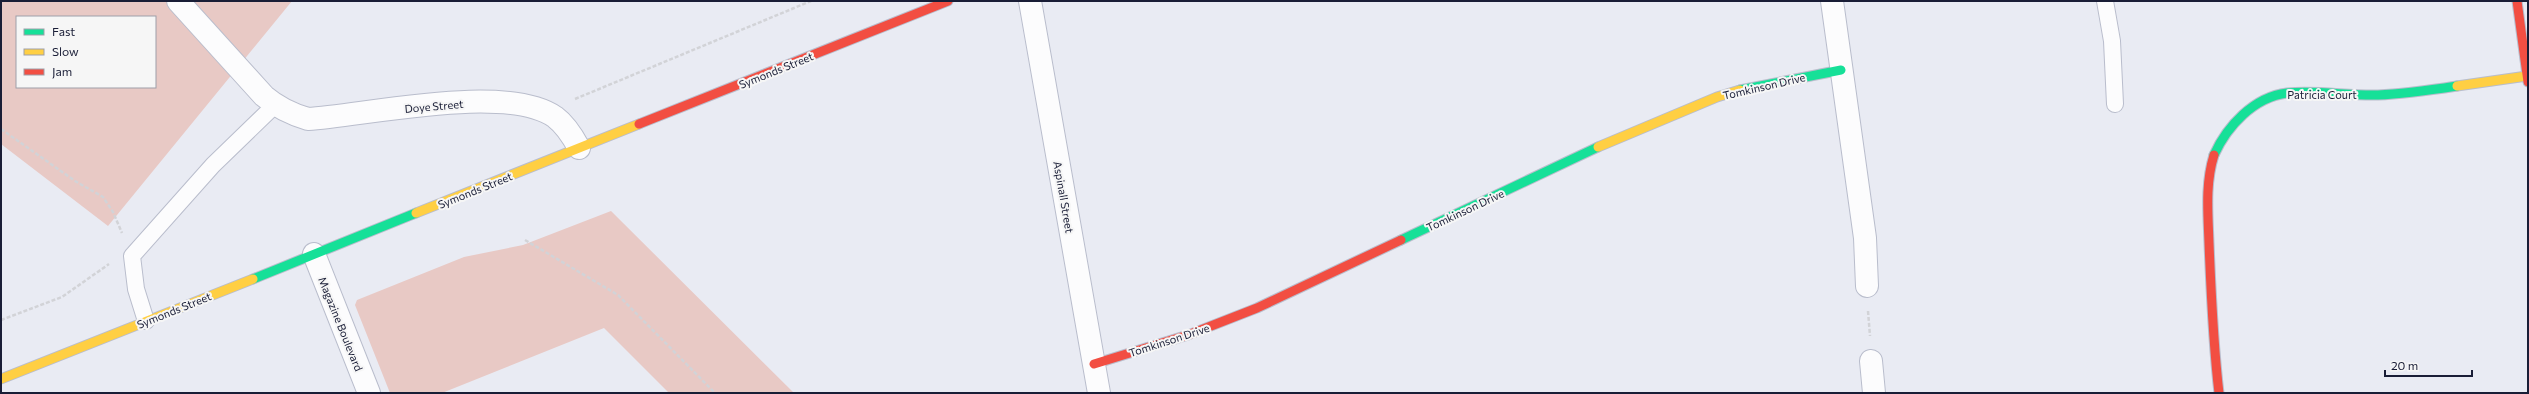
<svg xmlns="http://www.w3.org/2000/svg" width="2529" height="394" viewBox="0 0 2529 394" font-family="Commissioner,sans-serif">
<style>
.green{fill:#e8c9c5;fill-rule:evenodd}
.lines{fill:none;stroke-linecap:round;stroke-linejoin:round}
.lane-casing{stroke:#b9bdcc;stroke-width:18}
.street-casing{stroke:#b9bdcc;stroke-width:24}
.fast-casing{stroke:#b9bdcc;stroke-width:11}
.slow-casing{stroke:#b9bdcc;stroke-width:11}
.jam-casing{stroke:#b9bdcc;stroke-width:11}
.path{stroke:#d2d3d7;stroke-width:2.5;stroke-dasharray:4 2;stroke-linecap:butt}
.lane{stroke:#fcfcfd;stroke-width:16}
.street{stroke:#fcfcfd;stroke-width:22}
.fast{stroke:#16e098;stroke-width:9}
.slow{stroke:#ffcf43;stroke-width:9}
.jam{stroke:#f24e42;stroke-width:9}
.labels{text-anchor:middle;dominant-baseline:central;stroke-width:4;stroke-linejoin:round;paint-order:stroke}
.street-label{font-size:11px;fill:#191d36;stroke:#f6f6f6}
</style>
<rect width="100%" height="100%" fill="#e9ebf3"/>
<g class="green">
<path d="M1,1h291l-184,225 -107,-82zM17,17h138v70h-138z"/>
<path d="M611,211l183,182h-125l-65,-65 -162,65h-52l-35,-88 2,-5 107,-43 59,-12z"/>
</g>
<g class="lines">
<defs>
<g id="lane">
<path d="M2105,1l7,40 3,63"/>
<path d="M146,321l-10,-32 -4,-33 81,-91 62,-60"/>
</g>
<g id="street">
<path d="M178,1l86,95c14,12 27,18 44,23 59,-4 198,-36 247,-2 11,8 18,20 24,31"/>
<path d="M1030,1l69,392"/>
<path d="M1832,1l33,237 2,48"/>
<path d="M314,254l55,139"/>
<path d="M1871,361l3,32"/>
</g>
<g id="fast">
<path d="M1740,90l101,-20"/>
<path d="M2214,155c13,-29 40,-58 73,-62 30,-3 62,3 91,2 27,-1 53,-5 79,-9"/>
<path d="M1401,240l197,-93"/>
<path d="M253,279l163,-66"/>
</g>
<g id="slow">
<path d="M2457,86l70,-10"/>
<path d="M1598,147l119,-50 23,-7"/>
<path d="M416,213l223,-89"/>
<path d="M1,379l252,-100"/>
</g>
<g id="jam">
<path d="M2517,1l11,81"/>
<path d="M639,124l309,-123"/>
<path d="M2214,155c-9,29 -6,58 -5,88 2,50 4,100 10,150"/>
<path d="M1094,364l94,-29 69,-27 144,-68"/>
</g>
</defs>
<use href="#lane" class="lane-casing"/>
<use href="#street" class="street-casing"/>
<use href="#fast" class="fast-casing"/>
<use href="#slow" class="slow-casing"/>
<use href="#jam" class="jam-casing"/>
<g class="path">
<path d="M575,99l236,-98"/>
<path d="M1,129l74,52 28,16 10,15 9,21"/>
<path d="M525,240l93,55 97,98"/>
<path d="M1868,311l2,25"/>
<path d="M1,320l61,-23 47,-33"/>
</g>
<use href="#lane" class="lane"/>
<use href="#street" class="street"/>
<use href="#fast" class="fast"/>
<use href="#slow" class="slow"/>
<use href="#jam" class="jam"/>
</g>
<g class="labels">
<g class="street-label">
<text transform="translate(776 70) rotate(-22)">Symonds Street</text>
<text transform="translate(1764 86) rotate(-13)">Tomkinson Drive</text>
<text x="2322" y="94">Patricia Court</text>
<text transform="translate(434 106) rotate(-5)">Doye Street</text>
<text transform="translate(475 190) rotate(-22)">Symonds Street</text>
<text transform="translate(1064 197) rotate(80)">Aspinall Street</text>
<text transform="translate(1465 210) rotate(-25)">Tomkinson Drive</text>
<text transform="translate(174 310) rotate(-22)">Symonds Street</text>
<text transform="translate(341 324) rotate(68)">Magazine Boulevard</text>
<text transform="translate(1169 340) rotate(-18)">Tomkinson Drive</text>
</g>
</g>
<rect width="2529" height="394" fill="none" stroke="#191d36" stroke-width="4"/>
<rect x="16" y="16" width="140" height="72" fill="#f6f6f6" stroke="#9e9fa9"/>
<rect x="24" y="29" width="20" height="6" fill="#16e098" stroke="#9e9fa9"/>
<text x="52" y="36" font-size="12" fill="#191d36">Fast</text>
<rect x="24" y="49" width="20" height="6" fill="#ffcf43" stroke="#9e9fa9"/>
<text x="52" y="56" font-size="12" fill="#191d36">Slow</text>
<rect x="24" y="69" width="20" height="6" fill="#f24e42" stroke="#9e9fa9"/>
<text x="52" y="76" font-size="12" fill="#191d36">Jam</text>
<path d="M2385 370v6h87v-6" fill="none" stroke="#191d36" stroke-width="2"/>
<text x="2391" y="370" font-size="12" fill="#191d36" stroke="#f6f6f6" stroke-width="3" paint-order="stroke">20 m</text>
</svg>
